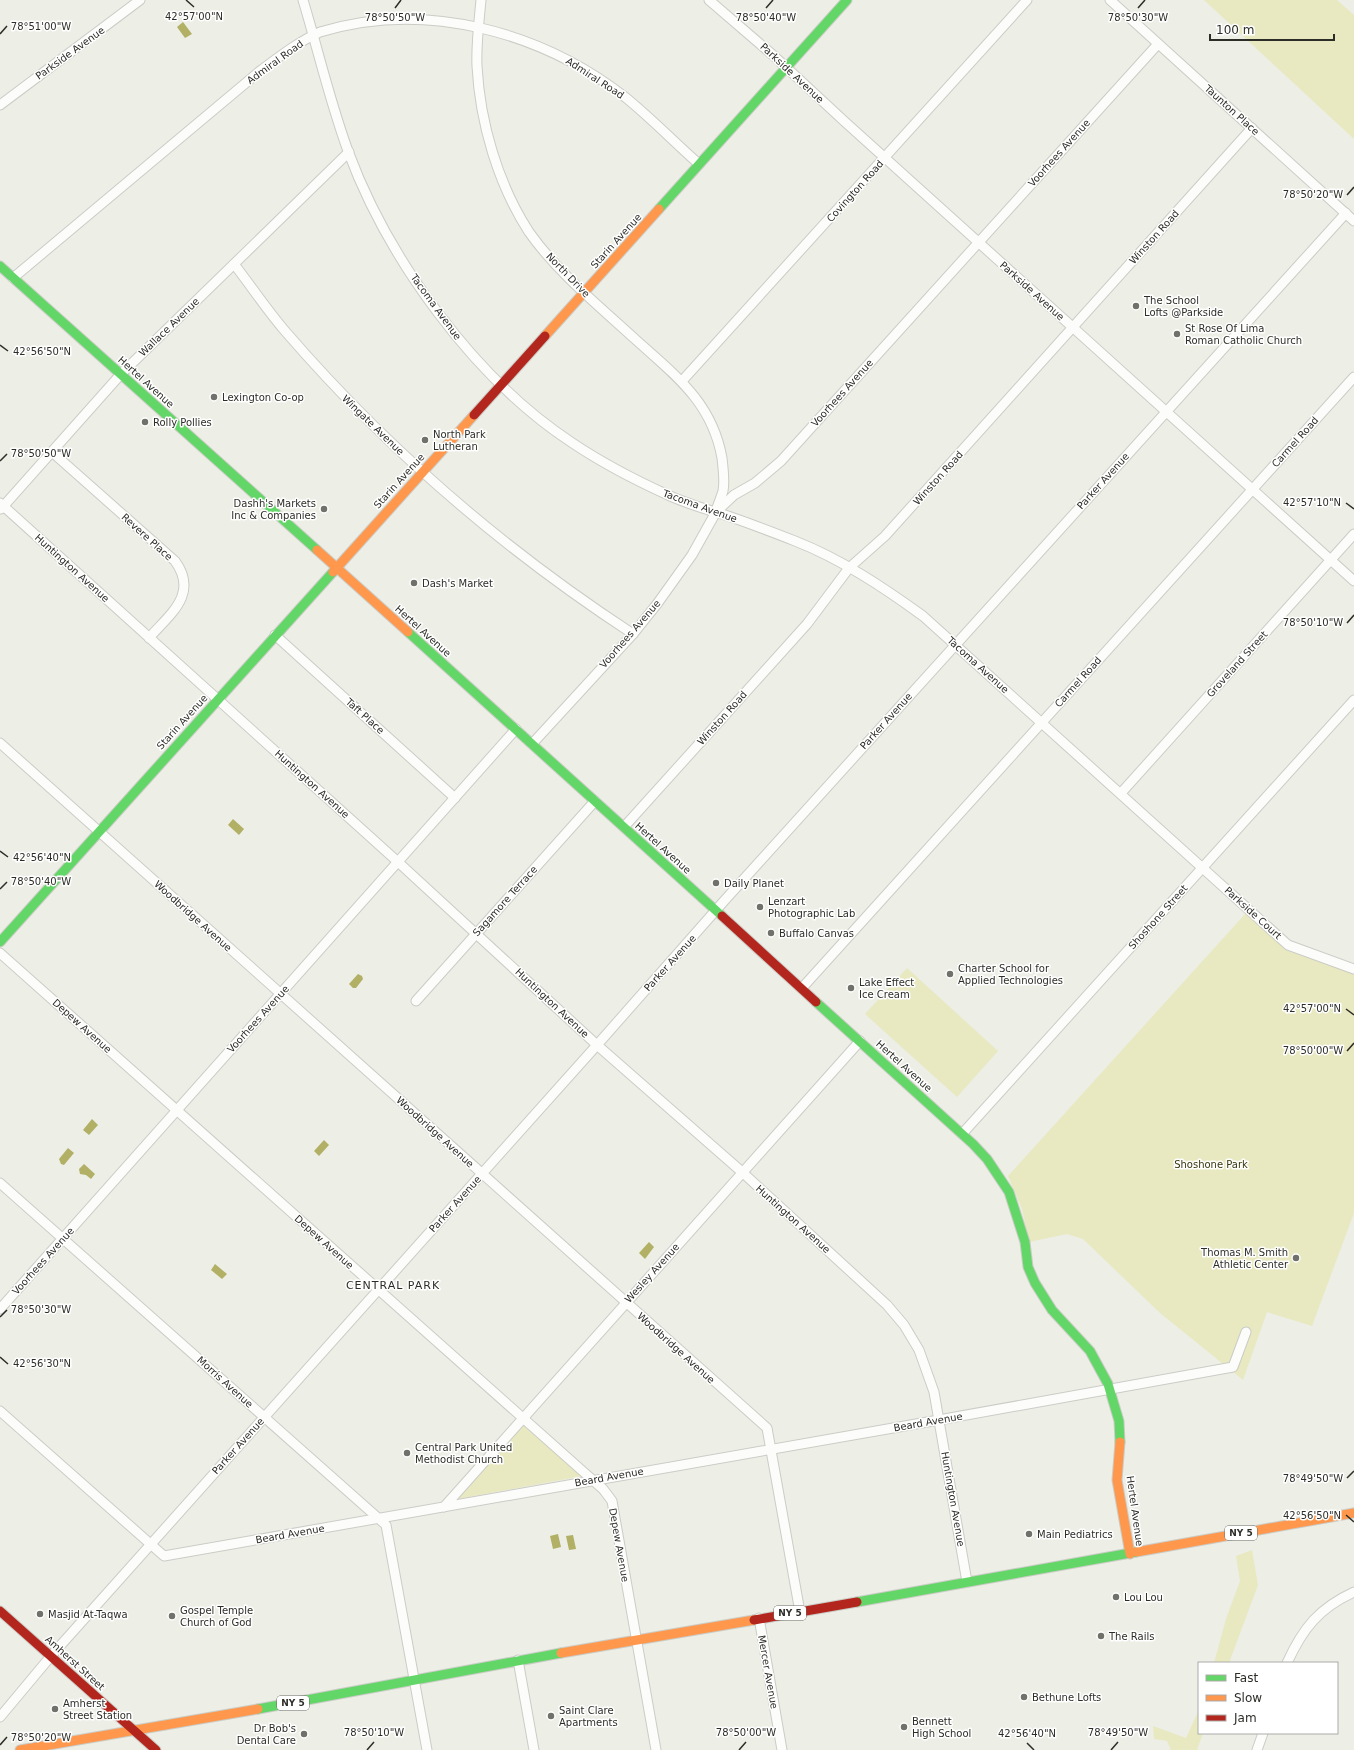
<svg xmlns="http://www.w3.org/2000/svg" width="1354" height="1750" viewBox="0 0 1354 1750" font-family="'DejaVu Sans',sans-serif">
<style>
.green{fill:#e8e9c0}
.water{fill:#b1b065}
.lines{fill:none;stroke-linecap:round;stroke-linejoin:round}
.street-casing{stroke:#cbccc6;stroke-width:11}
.fast-casing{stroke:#cbccc6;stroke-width:11}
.slow-casing{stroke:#cbccc6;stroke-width:11}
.jam-casing{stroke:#cbccc6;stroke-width:11}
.street{stroke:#fcfcfb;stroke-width:9}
.fast{stroke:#63d668;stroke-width:9}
.slow{stroke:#ff974d;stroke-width:9}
.jam{stroke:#b3261e;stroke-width:9}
.ticks{fill:none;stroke:#2d2d28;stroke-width:1.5}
.poi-dot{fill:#70716a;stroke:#fff;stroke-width:1.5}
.labels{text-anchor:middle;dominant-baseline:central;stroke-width:3;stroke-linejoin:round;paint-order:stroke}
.shield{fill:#fff;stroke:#6c6c68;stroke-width:1}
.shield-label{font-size:9px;font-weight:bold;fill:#2d2d28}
.street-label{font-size:10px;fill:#2d2d28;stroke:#fff}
.poi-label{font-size:10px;fill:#2d2d28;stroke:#fff;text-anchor:start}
.park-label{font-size:10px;fill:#37370c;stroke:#fff}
.neighbourhood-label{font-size:11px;letter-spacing:1px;fill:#2d2d28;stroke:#fff}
.ticks-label{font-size:10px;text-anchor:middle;fill:#2d2d28;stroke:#fff;stroke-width:3;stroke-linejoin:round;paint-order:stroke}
</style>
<rect width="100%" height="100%" fill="#edeee6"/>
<g class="green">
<path d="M1204,0h133l17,15v124z"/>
<path d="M1246,913l40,37 68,24v239l-42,113 -45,-14 -24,68 -83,-67 -77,-74 -16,-5 -38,8 -7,-33 -14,-33z"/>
<path d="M907,968l91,83 -41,46 -92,-83z"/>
<path d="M523,1425l59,51 -124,23z"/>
<path d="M1252,1550l6,35 -29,78h-15l12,-44 14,-38 -4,-25z"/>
<path d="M1199,1710v23h4l-6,17h-26l-4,-9 -13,-2 -1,-13 33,12z"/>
</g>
<g class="water">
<path d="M183,22l9,12 -7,4 -8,-11z"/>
<path d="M233,819l11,10 -5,6 -11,-10z"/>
<path d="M358,974l4,2 1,3 -7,9h-3l-4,-4z"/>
<path d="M92,1119l6,6 -9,10 -6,-5z"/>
<path d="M324,1140l5,5 -10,11 -5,-5z"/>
<path d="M68,1148l6,5 -10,12 -3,-1 -2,-5z"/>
<path d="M84,1164l11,10 -4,5 -5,-4 -6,-1 -1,-5z"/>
<path d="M649,1242l5,5 -9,12 -6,-6z"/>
<path d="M215,1264l12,10 -5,5 -11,-9z"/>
<path d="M558,1534l3,13 -8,2 -3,-13z"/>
<path d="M573,1535l3,14 -7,1 -3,-14z"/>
</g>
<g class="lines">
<defs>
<g id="street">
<path d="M303,0c15,50 27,102 45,151 40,108 126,227 223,291 31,21 64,38 97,53 19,9 38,14 57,20 24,8 47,17 70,26 46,18 88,46 128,75l365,329 66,24"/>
<path d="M481,0c-2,22 -5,44 -4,66 3,57 21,118 52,166 29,41 69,73 106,107 40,36 77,63 87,119 1,10 3,23 1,33 -2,7 -5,13 -7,20"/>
<path d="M709,0l65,56 70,65 510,460"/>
<path d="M1110,0l244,221"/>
<path d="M0,105l140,-105"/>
<path d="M234,264c17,22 33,46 51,67 101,117 218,218 348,303"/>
<path d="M13,278l247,-207c19,-14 38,-29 60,-39 104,-32 220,-1 305,65 26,21 49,45 74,67"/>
<path d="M682,381l345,-381"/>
<path d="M52,452l123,109c24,33 -5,53 -26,77"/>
<path d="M0,503l398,359 199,183 145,127 145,133 17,20 15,25 15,42 33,190"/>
<path d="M1,509l120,-135 228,-222"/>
<path d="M275,635l180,163"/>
<path d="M0,743l767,685 33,184"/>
<path d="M532,744l101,-110 24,-30 35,-49 24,-43 18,-17 21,-12 26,-22 377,-417"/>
<path d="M1121,793l233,-259"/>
<path d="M624,827l183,-203 42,-56 36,-32 367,-408"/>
<path d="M0,953l587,522 16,14 9,12 44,249"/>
<path d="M802,988l552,-611"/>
<path d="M416,1001l179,-200"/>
<path d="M962,1134l392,-434"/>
<path d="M0,1183l386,342 41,225"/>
<path d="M0,1309l516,-580"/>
<path d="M0,1411l164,145 769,-135 300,-54 13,-35"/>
<path d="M444,1507l416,-466"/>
<path d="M759,1618l23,132"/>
<path d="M518,1660l16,90"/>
<path d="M1287,1663c16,-35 32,-55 67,-71"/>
<path d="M0,1717l51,-61 546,-611 127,-144 622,-688"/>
<path d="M1257,1750l6,-17"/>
</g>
<g id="fast">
<path d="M659,209l188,-209"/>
<path d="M0,266l317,284"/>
<path d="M408,632l314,284"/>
<path d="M0,942l333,-370"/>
<path d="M816,1002l157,142 14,15 22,33 16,50 3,25 7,16 17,27 38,41 18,33 11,37 1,21"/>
<path d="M857,1602l279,-50"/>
<path d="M258,1709l303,-56"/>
</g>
<g id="slow">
<path d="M545,336l114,-127"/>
<path d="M317,550l91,82"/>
<path d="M333,572l141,-157"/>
<path d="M1120,1442l-3,38 13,74"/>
<path d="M1136,1552l218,-39"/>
<path d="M561,1653l193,-33"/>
<path d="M20,1750l238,-41"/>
</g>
<g id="jam">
<path d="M474,415l71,-79"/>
<path d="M722,916l94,86"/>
<path d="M0,1611l156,139"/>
<path d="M754,1620l103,-18"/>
</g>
</defs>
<use href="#street" class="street-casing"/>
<use href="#fast" class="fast-casing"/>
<use href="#slow" class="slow-casing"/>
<use href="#jam" class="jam-casing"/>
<use href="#street" class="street"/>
<use href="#fast" class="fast"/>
<use href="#slow" class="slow"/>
<use href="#jam" class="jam"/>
</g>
<path class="ticks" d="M186,0l8,7M395,8l6,-8M766,8l7,-8M1138,8l7,-8M0,34l7,-8M1347,195l7,-8M0,345l8,6M0,461l7,-7M1346,503l8,6M1347,623l7,-8M0,851l8,6M0,889l7,-7M1346,1009l8,6M1347,1051l7,-8M0,1317l7,-7M0,1357l8,7M1347,1478l7,-7M1346,1515l8,7M1027,1743l7,7M0,1745l7,-8M367,1750l7,-8M739,1750l7,-8M1111,1750l7,-8"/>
<g class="poi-dot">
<circle cx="1136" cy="306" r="4"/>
<circle cx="1177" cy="334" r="4"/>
<circle cx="214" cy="397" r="4"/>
<circle cx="145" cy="422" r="4"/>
<circle cx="425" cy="440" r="4"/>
<circle cx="324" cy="509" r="4"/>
<circle cx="414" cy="583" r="4"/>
<circle cx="716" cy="883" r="4"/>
<circle cx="760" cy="907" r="4"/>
<circle cx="771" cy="933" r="4"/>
<circle cx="950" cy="974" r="4"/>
<circle cx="851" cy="988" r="4"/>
<circle cx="1296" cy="1258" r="4"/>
<circle cx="407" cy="1453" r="4"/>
<circle cx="1029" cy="1534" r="4"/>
<circle cx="1116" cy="1597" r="4"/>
<circle cx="40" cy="1614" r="4"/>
<circle cx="172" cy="1616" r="4"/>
<circle cx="1101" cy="1636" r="4"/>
<circle cx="1024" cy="1697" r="4"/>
<circle cx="55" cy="1709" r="4"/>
<circle cx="551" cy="1716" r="4"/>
<circle cx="904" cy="1727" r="4"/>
<circle cx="304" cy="1734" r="4"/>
</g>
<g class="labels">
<g class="shield">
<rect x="1225" y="1526" width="32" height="14" rx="3"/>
<rect x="774" y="1606" width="32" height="14" rx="3"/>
<rect x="277" y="1696" width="32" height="14" rx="3"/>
</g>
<g class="shield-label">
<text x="1241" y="1533">NY 5</text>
<text x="790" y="1613">NY 5</text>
<text x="293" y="1703">NY 5</text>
</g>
<g class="street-label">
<text transform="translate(70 53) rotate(-36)">Parkside Avenue</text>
<text transform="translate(275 62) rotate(-36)">Admiral Road</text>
<text transform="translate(792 73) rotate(43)">Parkside Avenue</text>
<text transform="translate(595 78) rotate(33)">Admiral Road</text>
<text transform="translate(1232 110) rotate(42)">Taunton Place</text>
<text transform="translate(1059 153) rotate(-48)">Voorhees Avenue</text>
<text transform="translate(855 191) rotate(-48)">Covington Road</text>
<text transform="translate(1154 237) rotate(-48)">Winston Road</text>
<text transform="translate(616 241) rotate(-48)">Starin Avenue</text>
<text transform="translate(568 275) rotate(46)">North Drive</text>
<text transform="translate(1032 291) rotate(42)">Parkside Avenue</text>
<text transform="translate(436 307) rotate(54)">Tacoma Avenue</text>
<text transform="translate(169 327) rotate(-44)">Wallace Avenue</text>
<text transform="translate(146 382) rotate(42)">Hertel Avenue</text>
<text transform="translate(842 393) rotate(-48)">Voorhees Avenue</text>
<text transform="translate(373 425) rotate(44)">Wingate Avenue</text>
<text transform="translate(1295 442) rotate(-48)">Carmel Road</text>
<text transform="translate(938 478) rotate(-48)">Winston Road</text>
<text transform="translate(399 481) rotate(-48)">Starin Avenue</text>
<text transform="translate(1103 481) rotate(-48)">Parker Avenue</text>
<text transform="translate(700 506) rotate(20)">Tacoma Avenue</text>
<text transform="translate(147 537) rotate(42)">Revere Place</text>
<text transform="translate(72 568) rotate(42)">Huntington Avenue</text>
<text transform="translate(423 631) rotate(42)">Hertel Avenue</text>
<text transform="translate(630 634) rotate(-49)">Voorhees Avenue</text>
<text transform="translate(1237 664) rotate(-48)">Groveland Street</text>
<text transform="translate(978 665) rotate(42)">Tacoma Avenue</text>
<text transform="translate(1078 682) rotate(-48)">Carmel Road</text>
<text transform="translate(365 716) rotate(42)">Taft Place</text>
<text transform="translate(722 718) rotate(-48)">Winston Road</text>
<text transform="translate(886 721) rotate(-48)">Parker Avenue</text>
<text transform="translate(182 722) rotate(-48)">Starin Avenue</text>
<text transform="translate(312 784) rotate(42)">Huntington Avenue</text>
<text transform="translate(663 848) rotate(42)">Hertel Avenue</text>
<text transform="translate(505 901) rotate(-48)">Sagamore Terrace</text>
<text transform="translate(1253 913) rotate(42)">Parkside Court</text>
<text transform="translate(193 916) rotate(42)">Woodbridge Avenue</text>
<text transform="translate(1158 917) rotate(-48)">Shoshone Street</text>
<text transform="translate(670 963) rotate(-48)">Parker Avenue</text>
<text transform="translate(552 1003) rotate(43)">Huntington Avenue</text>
<text transform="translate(258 1019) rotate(-48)">Voorhees Avenue</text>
<text transform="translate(82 1026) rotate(42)">Depew Avenue</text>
<text transform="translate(904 1066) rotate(42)">Hertel Avenue</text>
<text transform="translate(435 1132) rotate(42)">Woodbridge Avenue</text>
<text transform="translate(455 1204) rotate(-48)">Parker Avenue</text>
<text transform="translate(793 1219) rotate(42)">Huntington Avenue</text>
<text transform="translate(324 1242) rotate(42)">Depew Avenue</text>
<text transform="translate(43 1261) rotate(-48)">Voorhees Avenue</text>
<text transform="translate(652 1273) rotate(-48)">Wesley Avenue</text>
<text transform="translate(676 1348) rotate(42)">Woodbridge Avenue</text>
<text transform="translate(225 1382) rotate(42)">Morris Avenue</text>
<text transform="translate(928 1422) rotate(-10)">Beard Avenue</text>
<text transform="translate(238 1446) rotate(-48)">Parker Avenue</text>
<text transform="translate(609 1477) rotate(-10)">Beard Avenue</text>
<text transform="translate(953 1499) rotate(80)">Huntington Avenue</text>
<text transform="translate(1135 1511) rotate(82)">Hertel Avenue</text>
<text transform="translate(290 1534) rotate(-10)">Beard Avenue</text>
<text transform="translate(619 1545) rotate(80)">Depew Avenue</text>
<text transform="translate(75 1663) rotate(42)">Amherst Street</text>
<text transform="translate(768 1672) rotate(80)">Mercer Avenue</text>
</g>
<g class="poi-label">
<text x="1144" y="300">The School<tspan x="1144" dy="12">Lofts @Parkside</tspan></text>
<text x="1185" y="328">St Rose Of Lima<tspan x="1185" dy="12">Roman Catholic Church</tspan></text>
<text x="222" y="397">Lexington Co-op</text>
<text x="153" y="422">Rolly Pollies</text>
<text x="433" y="434">North Park<tspan x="433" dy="12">Lutheran</tspan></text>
<text x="316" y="503" text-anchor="end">Dashh's Markets<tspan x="316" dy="12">Inc &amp; Companies</tspan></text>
<text x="422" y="583">Dash's Market</text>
<text x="724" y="883">Daily Planet</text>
<text x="768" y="901">Lenzart<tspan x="768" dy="12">Photographic Lab</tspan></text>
<text x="779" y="933">Buffalo Canvas</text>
<text x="958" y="968">Charter School for<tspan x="958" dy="12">Applied Technologies</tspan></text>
<text x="859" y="982">Lake Effect<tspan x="859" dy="12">Ice Cream</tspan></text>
<text x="1288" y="1252" text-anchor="end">Thomas M. Smith<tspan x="1288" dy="12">Athletic Center</tspan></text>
<text x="415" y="1447">Central Park United<tspan x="415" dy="12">Methodist Church</tspan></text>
<text x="1037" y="1534">Main Pediatrics</text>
<text x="1124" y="1597">Lou Lou</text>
<text x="180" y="1610">Gospel Temple<tspan x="180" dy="12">Church of God</tspan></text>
<text x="48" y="1614">Masjid At-Taqwa</text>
<text x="1109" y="1636">The Rails</text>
<text x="1032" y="1697">Bethune Lofts</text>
<text x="63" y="1703">Amherst<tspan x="63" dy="12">Street Station</tspan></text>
<text x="559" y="1710">Saint Clare<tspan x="559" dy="12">Apartments</tspan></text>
<text x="912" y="1721">Bennett<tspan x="912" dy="12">High School</tspan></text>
<text x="296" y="1728" text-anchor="end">Dr Bob's<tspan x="296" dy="12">Dental Care</tspan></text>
</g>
<g class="park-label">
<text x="1211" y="1164">Shoshone Park</text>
</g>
<g class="neighbourhood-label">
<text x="393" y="1285">CENTRAL PARK</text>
</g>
</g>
<g class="ticks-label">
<text x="194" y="20">42°57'00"N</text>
<text x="395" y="21">78°50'50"W</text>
<text x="766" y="21">78°50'40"W</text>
<text x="1138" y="21">78°50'30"W</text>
<text x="41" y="30">78°51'00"W</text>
<text x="1313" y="198">78°50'20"W</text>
<text x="42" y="355">42°56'50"N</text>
<text x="41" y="457">78°50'50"W</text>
<text x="1312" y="506">42°57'10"N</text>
<text x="1313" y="626">78°50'10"W</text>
<text x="42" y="861">42°56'40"N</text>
<text x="41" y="885">78°50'40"W</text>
<text x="1312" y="1012">42°57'00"N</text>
<text x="1313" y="1054">78°50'00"W</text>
<text x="41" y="1313">78°50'30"W</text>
<text x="42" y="1367">42°56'30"N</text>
<text x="1313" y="1482">78°49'50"W</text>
<text x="1312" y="1519">42°56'50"N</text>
<text x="374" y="1736">78°50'10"W</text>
<text x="746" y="1736">78°50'00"W</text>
<text x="1118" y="1736">78°49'50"W</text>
<text x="1027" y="1737">42°56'40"N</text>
<text x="41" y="1741">78°50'20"W</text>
</g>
<rect x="1198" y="1662" width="140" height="72" fill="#ffffff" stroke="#ababa9"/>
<rect x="1206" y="1675" width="20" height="6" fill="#63d668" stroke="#ababa9"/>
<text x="1234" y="1682" font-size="12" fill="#2d2d28">Fast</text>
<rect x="1206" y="1695" width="20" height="6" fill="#ff974d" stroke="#ababa9"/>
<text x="1234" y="1702" font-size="12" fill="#2d2d28">Slow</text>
<rect x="1206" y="1715" width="20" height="6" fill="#b3261e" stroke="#ababa9"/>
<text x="1234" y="1722" font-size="12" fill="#2d2d28">Jam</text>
<path d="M1210 34v6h124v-6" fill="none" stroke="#2d2d28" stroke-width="2"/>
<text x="1216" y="34" font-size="12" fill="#2d2d28" stroke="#ffffff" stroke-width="3" paint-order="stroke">100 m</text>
</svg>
